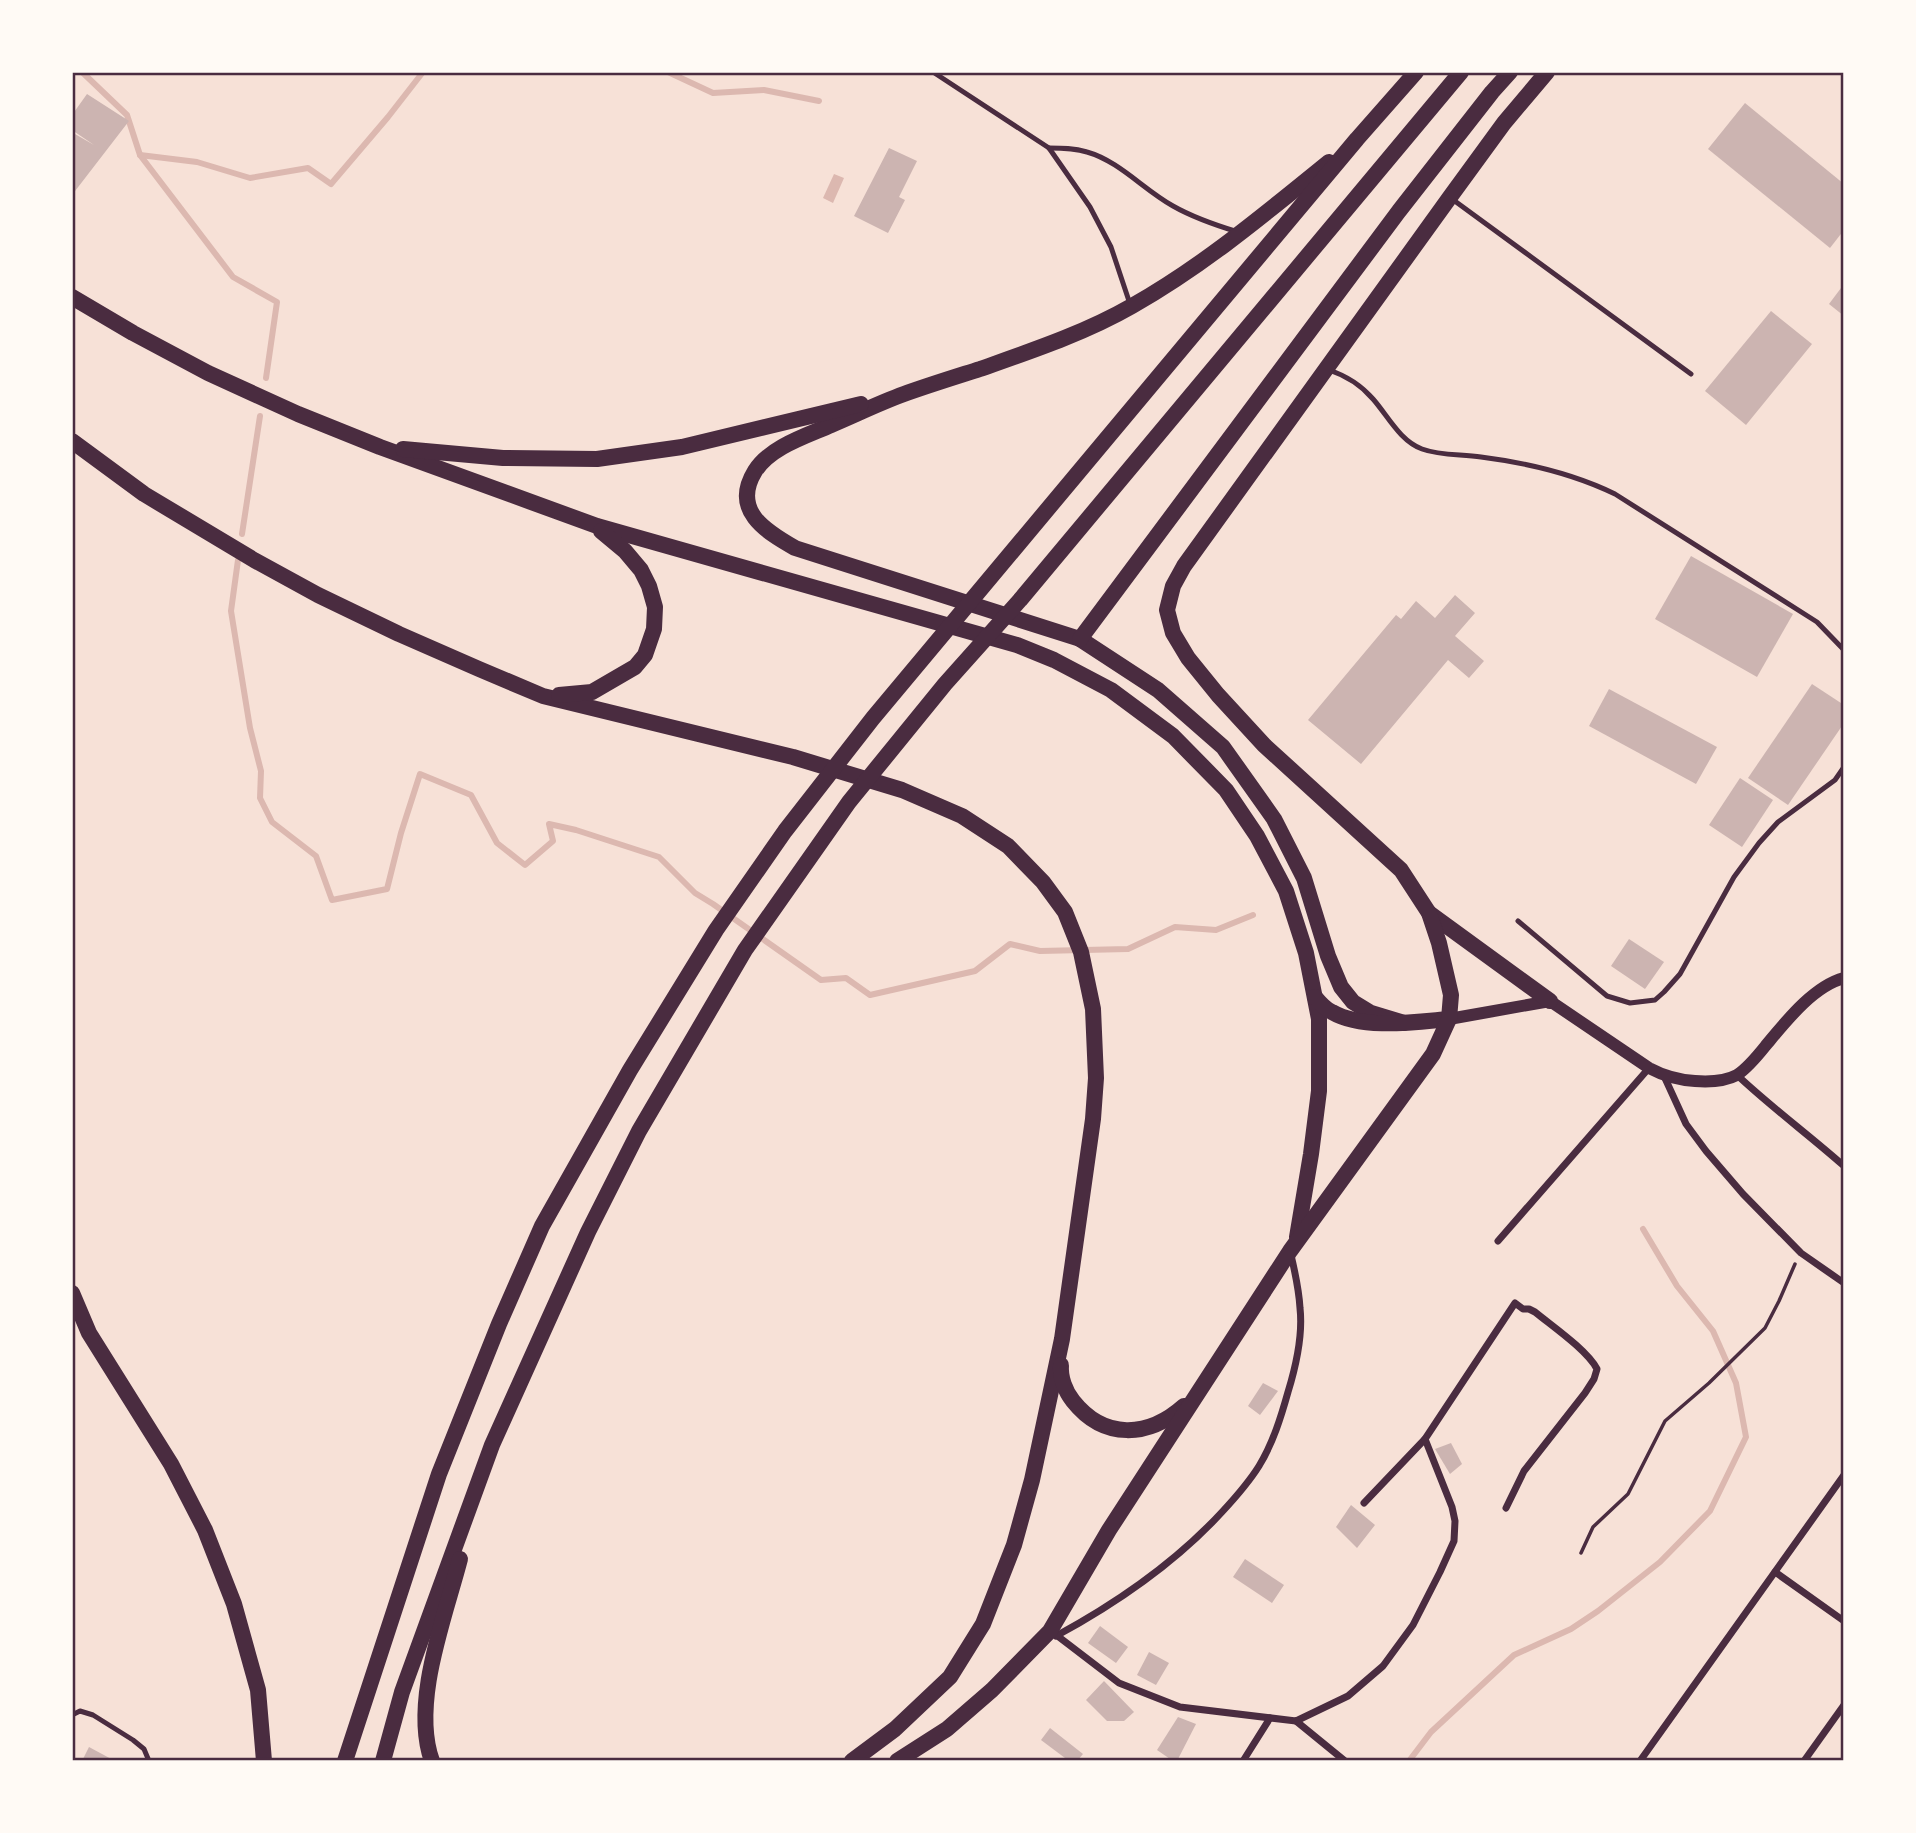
<svg xmlns="http://www.w3.org/2000/svg" width="1916" height="1833" viewBox="0 0 1916 1833" font-family="'Open Sans',sans-serif">
<style>
.water{fill:#dcb8b0}
.lines{fill:none;stroke-linecap:round;stroke-linejoin:round}
.stream{stroke:#dcb8b0;stroke-width:6}
.building{fill:#ccb4b1}
.path{stroke:#4a2c40;stroke-width:3.5}
.service{stroke:#4a2c40;stroke-width:5}
.minor{stroke:#4a2c40;stroke-width:7}
.tertiary{stroke:#4a2c40;stroke-width:12}
.trunk{stroke:#4a2c40;stroke-width:16}
.neatline{fill:none;stroke:#4a2c40;stroke-width:2.5}
</style>
<rect width="100%" height="100%" fill="#f7e1d7"/>
<path class="water" d="M834,174l10,4 -11,25 -10,-5z"/>
<g class="lines">
<g class="stream">
<path d="M82,72l45,43 13,40 93,122 44,25 -11,76"/>
<path d="M668,72l45,21 51,-3 55,11"/>
<path d="M140,155l57,7 53,16 58,-10 23,16 57,-67 35,-45"/>
<path d="M242,534l18,-118"/>
<path d="M238,560l-7,51 19,117 11,43 -1,27 12,24 44,34 16,44 55,-11 14,-56 19,-59 51,21 26,48 28,22 28,-24 -4,-17 27,6 83,27 36,36 18,11 108,76 25,-2 24,17 105,-24 35,-27 30,7 88,-2 47,-22 41,3 37,-15"/>
<path d="M1409,1761l22,-29 83,-77 57,-26 27,-18 62,-49 50,-51 36,-74 -10,-54 -23,-52 -36,-45 -34,-57"/>
</g>
</g>
<g class="building">
<path d="M87,94l42,27 -57,74v-56l3,-5 19,11 -22,-15v-15z"/>
<path d="M1745,103l99,81v46l-14,18 -122,-99z"/>
<path d="M889,148l28,13 -18,36 6,3 -17,33 -34,-17z"/>
<path d="M1844,284v32l-15,-12z"/>
<path d="M1771,311l41,33 -66,81 -41,-34z"/>
<path d="M1691,556l102,58 -36,63 -102,-58z"/>
<path d="M1455,595l20,18 -20,23 29,25 -15,17 -21,-18 -87,104 -53,-44 88,-105 5,4 15,-18 19,17z"/>
<path d="M1812,684l32,21v18l-56,82 -40,-27z"/>
<path d="M1609,689l108,58 -21,37 -107,-58z"/>
<path d="M1740,778l33,22 -31,47 -33,-22z"/>
<path d="M1629,939l35,23 -19,27 -34,-23z"/>
<path d="M1263,1383l15,8 -18,24 -12,-9z"/>
<path d="M1451,1443l11,21 -12,10 -15,-25z"/>
<path d="M1351,1505l24,20 -18,23 -21,-21z"/>
<path d="M1245,1559l39,26 -12,18 -39,-26z"/>
<path d="M1100,1626l28,21 -12,16 -28,-20z"/>
<path d="M1149,1652l20,11 -13,22 -19,-10z"/>
<path d="M1104,1681l30,31 -10,9h-17l-21,-21z"/>
<path d="M1178,1717l18,7 -19,37h-4l-16,-11z"/>
<path d="M1050,1728l33,26 -6,7h-8l-28,-21z"/>
<path d="M89,1747l26,14h-33z"/>
</g>
<g class="lines">
<path class="path" d="M1581,1553l12,-26 35,-33 37,-73 44,-38 56,-55 14,-27 16,-37"/>
<g class="service">
<path d="M933,72l116,76 41,59 21,40 19,57"/>
<path d="M1049,148c13,0 25,0 38,4 32,9 57,38 86,54 21,12 42,19 65,26"/>
<path d="M1452,199l239,175"/>
<path d="M1329,370c18,6 32,15 44,29 15,17 27,42 49,50 19,7 39,5 59,8 47,6 91,16 134,37l202,128 27,28"/>
<path d="M1518,921l89,75 23,7 25,-3 9,-8 16,-18 54,-97 25,-34 19,-21 57,-42 9,-13"/>
<path d="M72,1715l8,-4 13,4 40,25 11,9 5,12"/>
</g>
<g class="minor">
<path d="M1737,1075c34,32 72,60 107,91"/>
<path d="M1664,1076l22,48 20,27 37,43 58,59 43,30"/>
<path d="M1498,1241l151,-173"/>
<path d="M1364,1503l61,-64 90,-136 8,6h6l6,3c17,14 52,38 62,57l-3,10 -9,14 -61,78 -18,37"/>
<path d="M1775,1572l69,49"/>
<path d="M1051,1631l68,52 61,24 116,14 52,-25 35,-30 30,-41 27,-53 14,-31 1,-20 -3,-14 -27,-68"/>
<path d="M1056,1636c61,-33 119,-73 166,-124 13,-14 27,-30 37,-46 14,-23 22,-49 29,-74 8,-26 15,-57 12,-84 -1,-18 -5,-36 -9,-53"/>
<path d="M1296,1721l49,40"/>
<path d="M1243,1761l27,-43"/>
<path d="M1640,1761l204,-286"/>
<path d="M1804,1761l40,-56"/>
</g>
<path class="tertiary" d="M1449,1019l101,-18 99,67c15,8 29,12 46,13 14,1 29,1 42,-6 12,-8 22,-21 30,-31 20,-24 47,-58 77,-66"/>
<g class="trunk">
<path d="M1329,162c-63,51 -126,104 -197,144 -47,27 -101,45 -152,63 -25,8 -51,16 -76,25 -25,9 -49,21 -73,31 -25,11 -61,22 -76,46 -24,39 10,60 40,77l285,91 78,51 65,57 51,72 30,59 24,78 13,31 12,15 18,11 33,10"/>
<path d="M72,297l61,36 75,40 90,41 82,33 217,79 420,119 37,15 57,30 62,46 53,54 31,46 29,55 20,62 13,66v72l-8,63 -14,83"/>
<path d="M72,441l72,53 110,66 64,35 81,39 80,35 64,27 250,61 109,33 60,26 46,30 35,36 22,30 16,40 12,57 3,69 -3,41 -31,220 -30,141 -18,65 -31,79 -33,53 -55,52 -43,32"/>
<path d="M403,449l100,9 94,1 85,-12 179,-43"/>
<path d="M1080,639l319,-428 93,-119 18,-20"/>
<path d="M559,695l33,-3 43,-25 10,-12 9,-26 1,-22 -6,-21 -8,-16 -16,-19 -24,-20"/>
<path d="M1429,913l121,88"/>
<path d="M1315,997c5,6 10,12 17,15 31,18 83,10 117,7"/>
<path d="M72,1293l17,40 82,131 34,66 29,74 24,86 6,71"/>
<path d="M1061,1365c-1,12 4,26 12,36 31,39 75,37 111,5"/>
<path d="M345,1761l94,-287 60,-150 43,-98 88,-156 86,-140 69,-99 88,-113 484,-579 59,-67"/>
<path d="M383,1761l19,-69 90,-247 96,-213 51,-101 106,-181 104,-148 96,-118 75,-84 441,-528"/>
<path d="M432,1761c-21,-58 13,-144 28,-202"/>
<path d="M897,1761l50,-32 45,-39 58,-59 59,-101 181,-279 143,-197 16,-35 2,-24 -12,-52 -10,-30 -28,-43 -137,-125 -46,-50 -30,-37 -15,-25 -6,-23 6,-24 11,-20 266,-369 54,-74 43,-51"/>
</g>
</g>
<rect width="1916" height="1833" fill="none" stroke="#fffaf5" stroke-width="147"/>
<rect x="74" y="74" width="1768" height="1685" class="neatline"/>
</svg>
